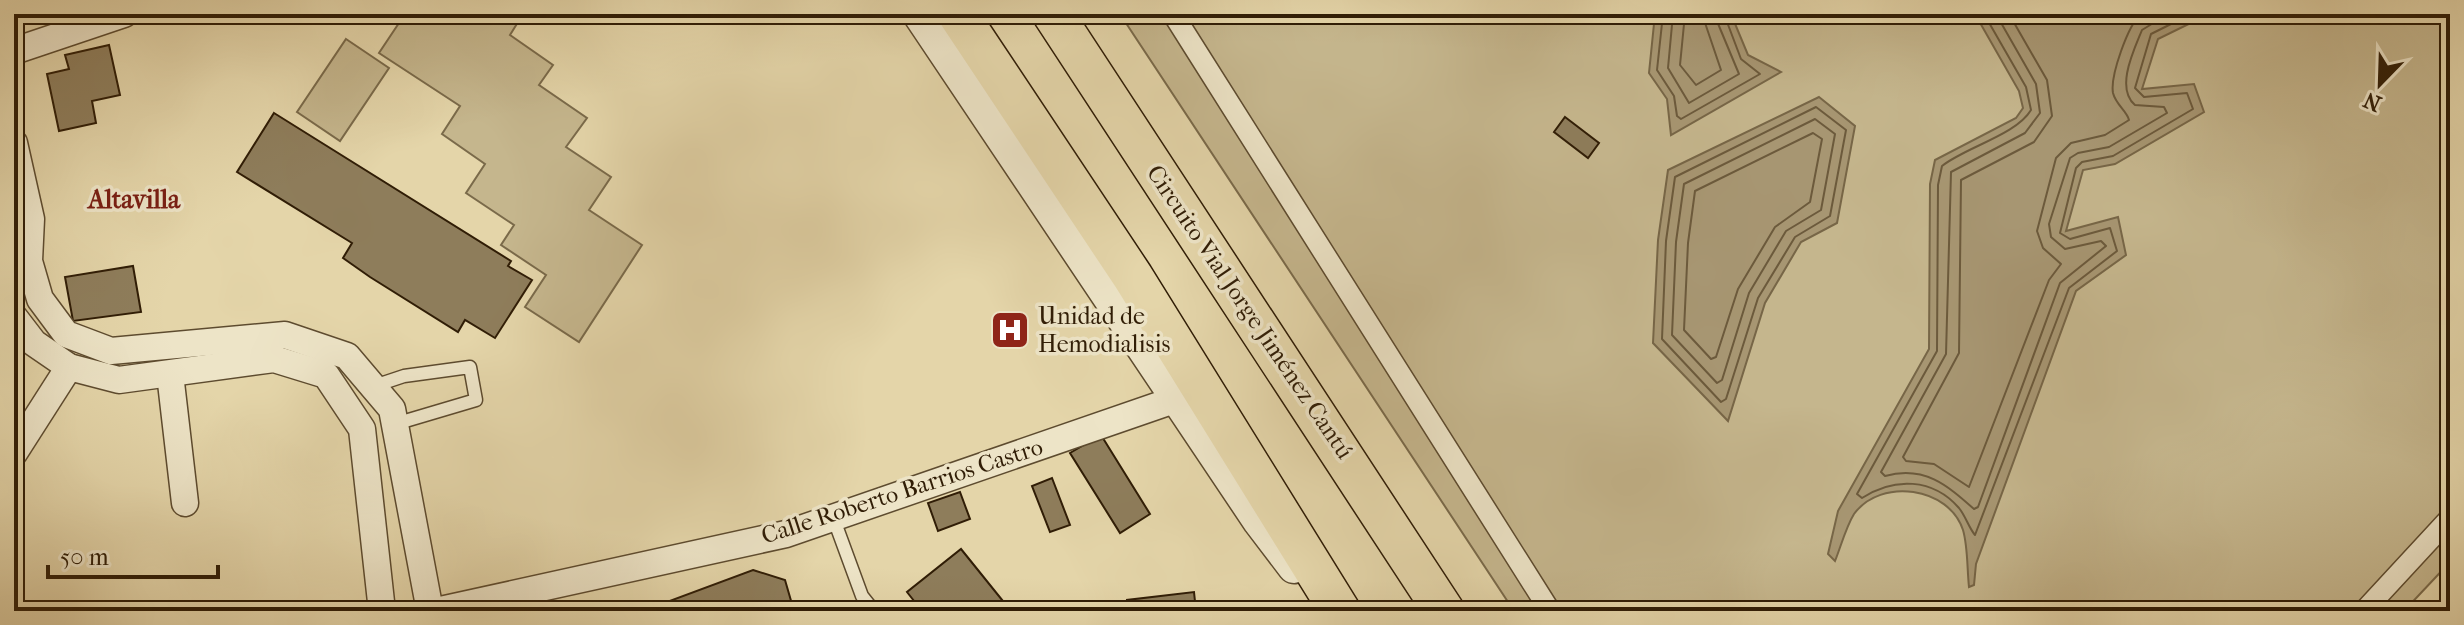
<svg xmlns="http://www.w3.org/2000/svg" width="2464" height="625" viewBox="0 0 2464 625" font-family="'IM FELL French Canon',serif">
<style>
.green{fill:#c5b68d;stroke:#7a6a4a;stroke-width:2}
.water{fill:#a79672;stroke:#776647;stroke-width:2}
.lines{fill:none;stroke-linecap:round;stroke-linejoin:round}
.shore{stroke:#6c5a3c;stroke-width:2}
.building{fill:#8e7d5b;stroke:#301d06;stroke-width:2}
.service-casing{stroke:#5d4b2f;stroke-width:15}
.pedestrian-casing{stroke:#5d4b2f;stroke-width:23}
.minor-casing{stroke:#5d4b2f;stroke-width:29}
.tertiary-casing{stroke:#5d4b2f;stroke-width:35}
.primary-casing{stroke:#301d06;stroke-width:43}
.service{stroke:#ede4c7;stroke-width:12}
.pedestrian{stroke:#ede4c7;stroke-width:20}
.minor{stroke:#ede4c7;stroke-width:26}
.tertiary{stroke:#ede4c7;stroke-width:32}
.primary{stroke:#e4d5a9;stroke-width:40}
.labels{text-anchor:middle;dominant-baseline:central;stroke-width:7;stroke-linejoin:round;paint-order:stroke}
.street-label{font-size:24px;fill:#301d06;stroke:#ede4c7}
.poi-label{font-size:24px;fill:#301d06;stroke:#ede4c7;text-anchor:start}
.neighbourhood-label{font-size:26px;font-weight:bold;fill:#7a1f14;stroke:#ede4c7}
</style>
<rect width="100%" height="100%" fill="#e4d5a9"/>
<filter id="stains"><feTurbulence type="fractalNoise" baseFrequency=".0025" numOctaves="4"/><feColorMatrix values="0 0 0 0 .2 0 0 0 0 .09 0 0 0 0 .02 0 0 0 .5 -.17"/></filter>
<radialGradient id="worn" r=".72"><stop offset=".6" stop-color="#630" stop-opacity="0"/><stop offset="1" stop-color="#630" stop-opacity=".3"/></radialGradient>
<g class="green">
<path d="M405,14h118l-13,21 43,30 -14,20 48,33 -21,29 45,30 -22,33 53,35 -63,97 -54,-35 21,-32 -45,-30 13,-20 -48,-32 19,-29 -43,-30 18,-28 -81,-53z"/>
<path d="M1120,14h1330v548l-46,49h-890z"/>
<path d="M346,39l43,29 -49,73 -43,-29z"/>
</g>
<g class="water">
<path d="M1655,14h76l17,41 33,17 -110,63 -4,-36 -18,-26z"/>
<path d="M1975,14h234l-51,25 -16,50 52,-5 10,28 -89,52 -32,6 -17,61 52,-14 8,38 -50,36 -100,273 -2,21 -5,2c-2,-18 -1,-40 -6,-57 -14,-43 -82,-53 -109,-16 -8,13 -13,32 -19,47l-7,-7 10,-43 91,-162 1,-165 5,-24 81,-42 7,-10 -4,-17z"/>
<path d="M1819,97l36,29 -18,97 -36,19 -36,61 -37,118 -75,-78 5,-103 10,-70z"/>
</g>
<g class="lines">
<g class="shore">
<path d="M1663,14l-6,56 17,26 3,20 4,3 79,-45 -19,-15 -17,-45"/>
<path d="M1673,14l-5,54 21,35 50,-29 -25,-60"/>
<path d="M1685,14l-5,51 16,20 25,-15 -19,-56"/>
<path d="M1984,14l42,73 5,23c-15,25 -65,37 -89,56l-4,19 -1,166 -80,143 5,4c32,-21 71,-20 97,10 7,9 10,20 16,27l94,-247 48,-37 -7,-23 -40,11 -10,-6 16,-65 6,-6 31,-6 80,-47 -6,-16 -43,4 -9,-9 16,-54 40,-20"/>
<path d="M1996,14l40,70 4,29 -15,20 -74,39 -5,182 -65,118 4,4c39,-11 62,9 89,33l4,-2 82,-224 46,-37 -5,-5 -36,8 -14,-12 -2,-13 21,-66 8,-5 31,-6 58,-34 -3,-6 -29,-2c-20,-17 -1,-55 7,-75l26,-16"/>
<path d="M2009,14l38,66 5,36 -18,26 -73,38 -2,173 -56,104 3,4 28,3 35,23 80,-207 12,-16 -18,-16 -6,-17 19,-73 15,-15 34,-8 24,-15c-2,-9 -13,-15 -16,-27 -3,-17 15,-68 28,-79"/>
<path d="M1816,107l30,23 -16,86 -35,21 -37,61 -32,101 -5,3 -59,-63 4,-98 9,-64z"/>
<path d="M1815,119l20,15 -14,76 -35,21 -37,62 -27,87 -5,3 -45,-48 4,-93 8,-58z"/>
<path d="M1813,133l9,6 -12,63 -35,25 -37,62 -22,68 -5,2 -27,-29 4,-87 7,-52z"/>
</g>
</g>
<g class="building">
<path d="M109,45l11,50 -28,6 4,22 -37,8 -12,-57 22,-5 -4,-14z"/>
<path d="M274,113l237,148 -3,5 24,14 -37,58 -30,-18 -7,12 -88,-55 -27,-19 9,-15 -115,-71z"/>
<path d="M1565,117l34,26 -11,15 -34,-26z"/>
<path d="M133,266l8,46 -68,9 -8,-44z"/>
<path d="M1101,435l49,79 -30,19 -50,-80z"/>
<path d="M1052,478l18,47 -20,7 -18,-46z"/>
<path d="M960,492l10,27 -32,12 -10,-28z"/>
<path d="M961,549l50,62h-89l-15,-19z"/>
<path d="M753,570l32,10 9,31 23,-7 2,7h-161l-2,-5z"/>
<path d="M1194,592l2,19h-68l-1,-11z"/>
</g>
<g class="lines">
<defs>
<g id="service">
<path d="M374,386l30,-10 66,-9 6,33 -81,24"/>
<path d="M833,517l29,79 12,15"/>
</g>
<g id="pedestrian">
<path d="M1173,14l377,597"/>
<path d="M2364,611l86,-93"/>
</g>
<g id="minor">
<path d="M14,51l110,-37"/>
<path d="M14,143l17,76 -2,42 11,38 26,35 45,17 174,-16 62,21 45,53 38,202"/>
<path d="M14,317l20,26 35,24 50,13 155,-21 52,16 36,54 20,182"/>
<path d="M170,374l15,129"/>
<path d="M14,453l55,-86"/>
<path d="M436,611l350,-77 391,-135"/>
</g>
<path id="tertiary" d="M919,14l340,507 35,46"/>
<g id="primary">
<path d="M958,14l175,263 207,334"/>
<path d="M1053,14l391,597"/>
</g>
</defs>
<use href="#service" class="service-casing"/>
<use href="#pedestrian" class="pedestrian-casing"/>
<use href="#minor" class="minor-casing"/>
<use href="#tertiary" class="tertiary-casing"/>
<use href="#primary" class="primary-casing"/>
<use href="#service" class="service"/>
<use href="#pedestrian" class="pedestrian"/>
<use href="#minor" class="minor"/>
<use href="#tertiary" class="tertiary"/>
<use href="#primary" class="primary"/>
</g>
<defs>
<symbol id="hospital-square" viewBox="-11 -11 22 22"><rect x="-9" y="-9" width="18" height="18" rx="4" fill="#8f2418" stroke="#ede4c7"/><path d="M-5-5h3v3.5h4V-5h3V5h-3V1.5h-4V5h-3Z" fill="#fff"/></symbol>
</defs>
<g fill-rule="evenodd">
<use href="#hospital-square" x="988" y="308" width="44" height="44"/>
</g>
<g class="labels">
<g class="street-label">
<text transform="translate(1250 312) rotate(56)">Circuito Vial Jorge Jiménez Cantú</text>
<text transform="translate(902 491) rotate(-18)">Calle Roberto Barrios Castro</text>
</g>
<g class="poi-label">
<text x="1038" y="316">Unidad de<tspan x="1038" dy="28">Hemodialisis</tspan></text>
</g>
<g class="neighbourhood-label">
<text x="134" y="199">Altavilla</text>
</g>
</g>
<rect width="2464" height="625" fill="none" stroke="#e4d5a9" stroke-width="48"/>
<rect x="16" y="16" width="2432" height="593" fill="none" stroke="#301d06" stroke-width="4"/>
<rect x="24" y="24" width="2416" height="577" fill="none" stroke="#301d06" stroke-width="2"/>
<g transform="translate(2380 84) rotate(203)" stroke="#ede4c7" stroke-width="6" paint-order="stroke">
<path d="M0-6L14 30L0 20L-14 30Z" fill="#301d06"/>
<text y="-12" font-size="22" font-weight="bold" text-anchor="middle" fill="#301d06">N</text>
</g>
<path d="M48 565v12h170v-12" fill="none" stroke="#301d06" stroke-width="4"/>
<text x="60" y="565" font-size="24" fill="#301d06" stroke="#ede4c7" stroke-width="6" paint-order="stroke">50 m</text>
<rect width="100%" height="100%" filter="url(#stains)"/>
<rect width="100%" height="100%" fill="url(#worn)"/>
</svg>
